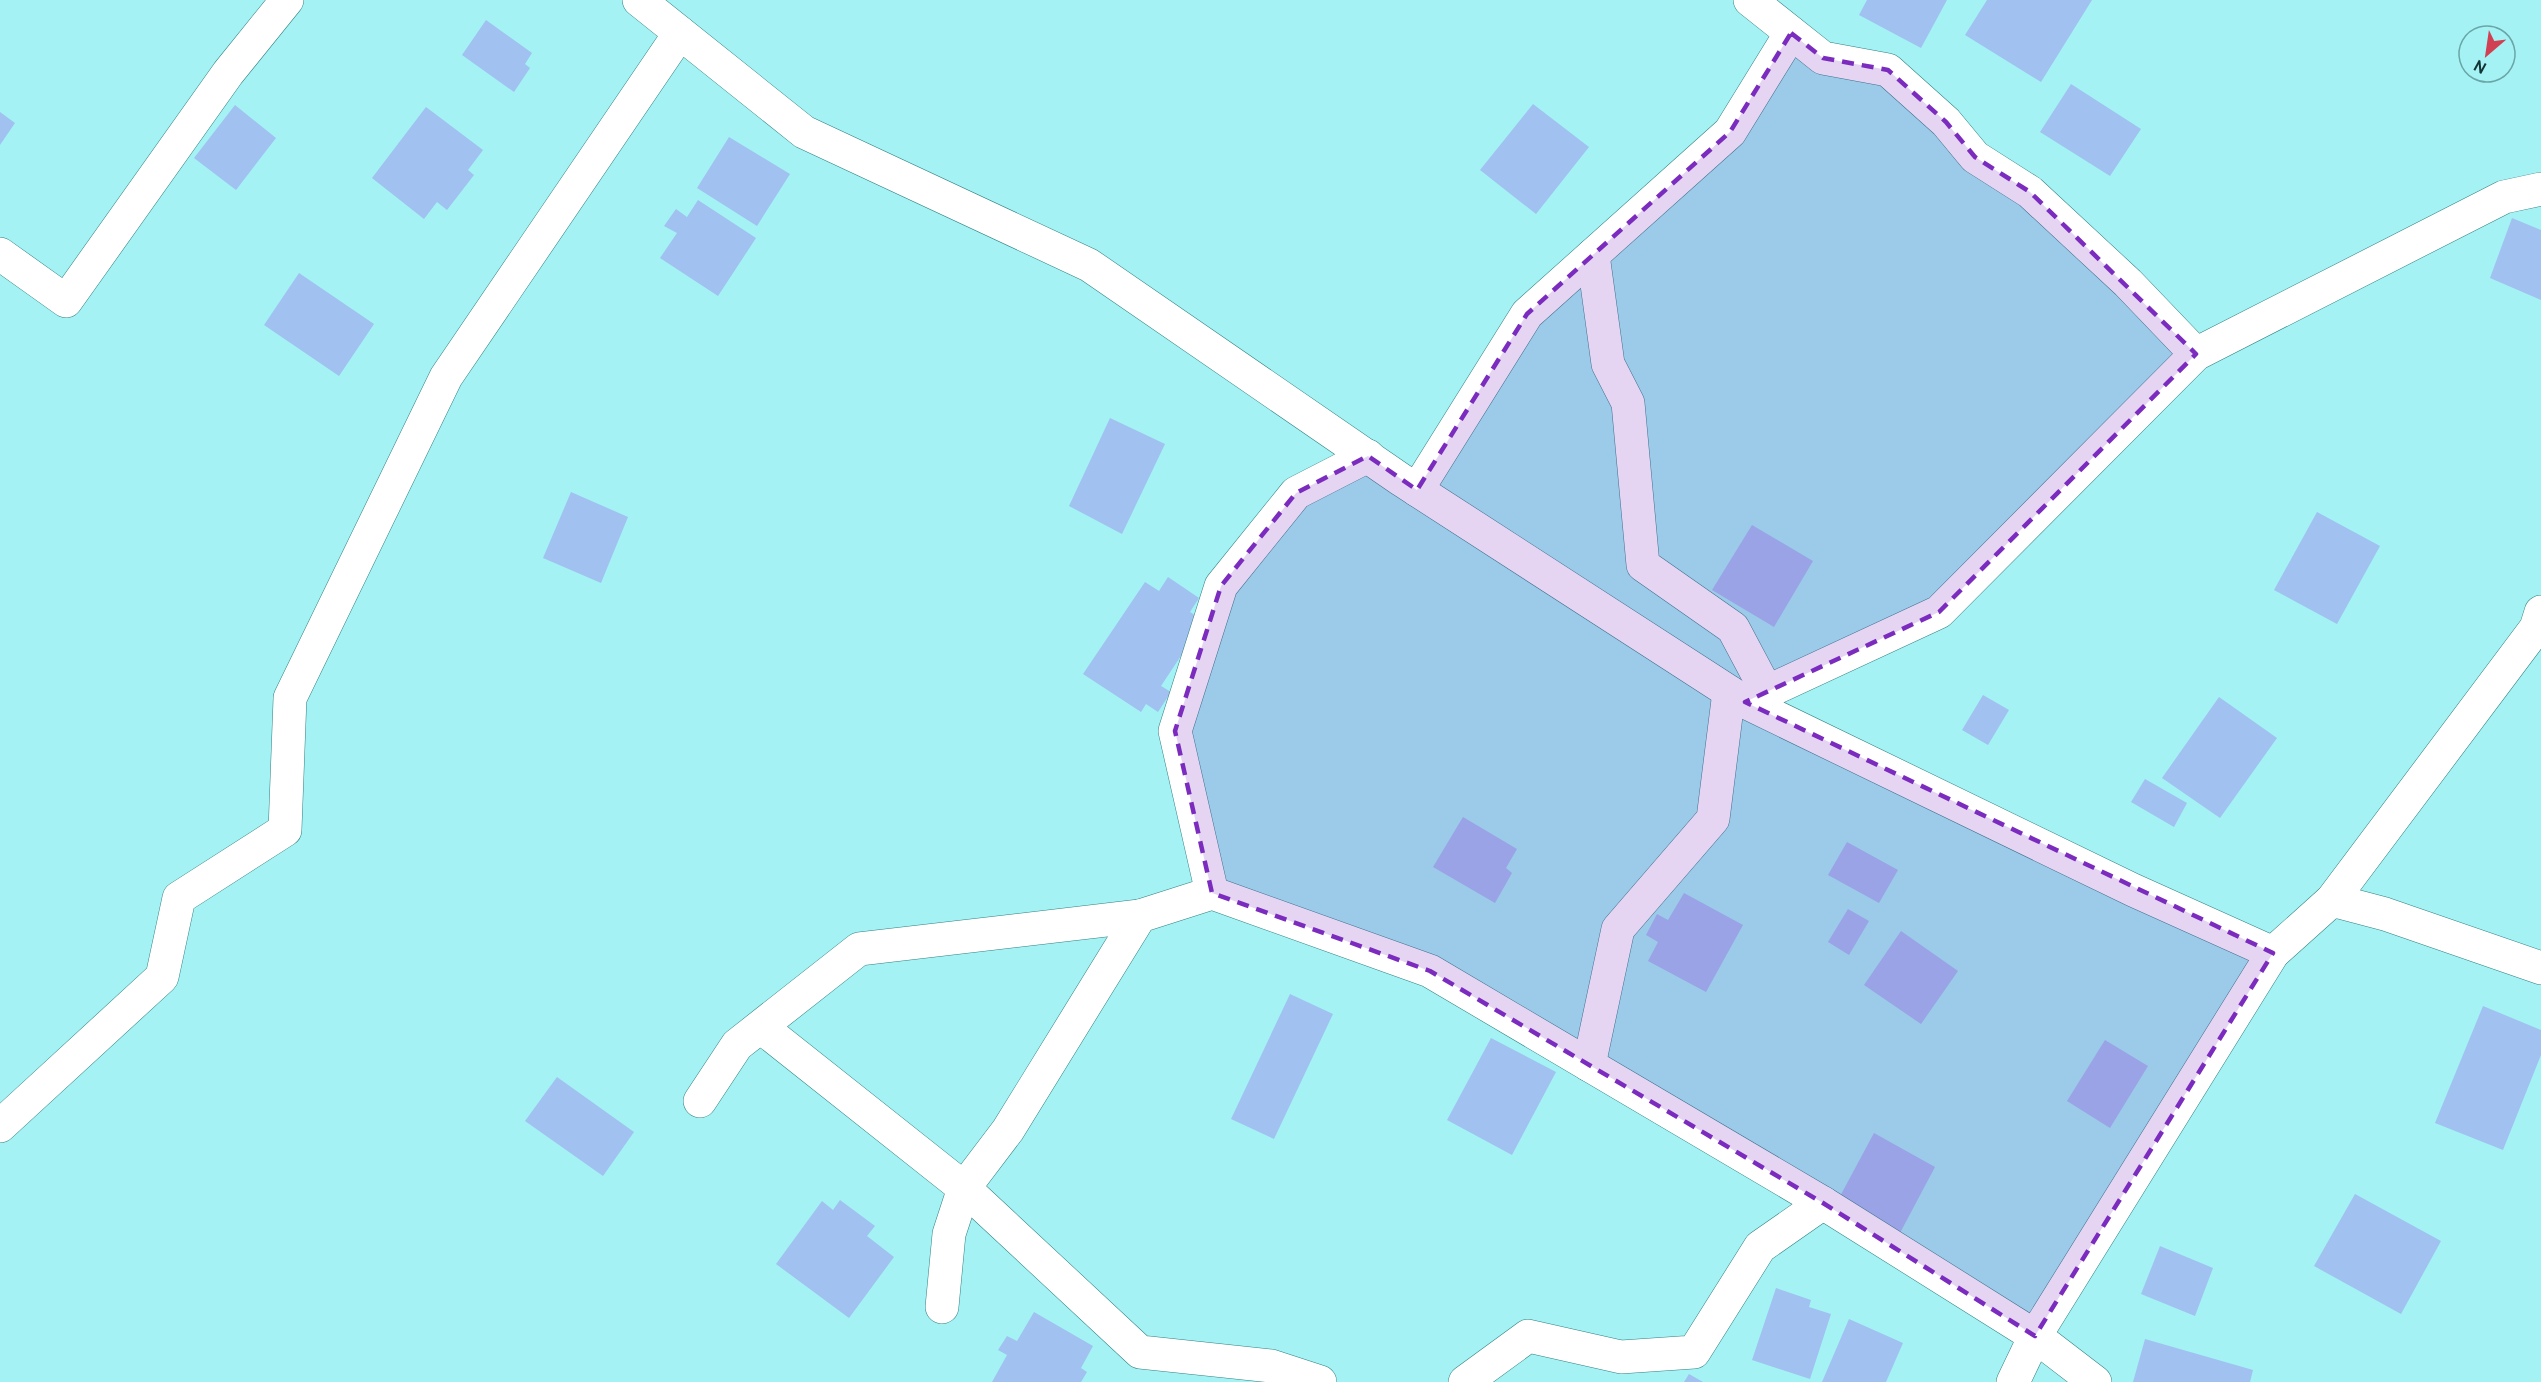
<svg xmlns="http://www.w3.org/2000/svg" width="2541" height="1382" viewBox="0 0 2541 1382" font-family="Overpass,sans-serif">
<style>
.building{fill:#a1c1f1}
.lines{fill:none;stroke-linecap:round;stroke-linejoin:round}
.minor-casing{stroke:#318183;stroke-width:34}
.minor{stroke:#fff;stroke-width:33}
.marked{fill:#7b2cbf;fill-opacity:0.2;stroke:#7b2cbf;stroke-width:4.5;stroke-dasharray:12 8;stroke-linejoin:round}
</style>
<rect width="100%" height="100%" fill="#a4f2f4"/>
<g class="building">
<path d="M1867,0h80l-26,48 -62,-33z"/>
<path d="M1987,0h105l-51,82 -76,-47z"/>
<path d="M486,20l46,33 -7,11 5,4 -16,24 -52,-37z"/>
<path d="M2071,84l70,45 -31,47 -70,-44z"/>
<path d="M1533,104l56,43 -53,67 -56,-44z"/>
<path d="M235,105l41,33 -40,52 -42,-32z"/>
<path d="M426,107l57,43 -15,20 6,5 -27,35 -10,-8 -13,17 -52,-41z"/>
<path d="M0,112l15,11 -15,22z"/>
<path d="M729,137l61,37 -33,52 -60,-38z"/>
<path d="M698,200l58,38 -38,58 -58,-38 17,-25 -13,-7 12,-17 11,8z"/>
<path d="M2512,218l29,12v70l-51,-22z"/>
<path d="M299,273l75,51 -35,52 -75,-51z"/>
<path d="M1110,418l55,26 -43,90 -53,-28z"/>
<path d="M571,492l57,25 -27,66 -58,-25z"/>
<path d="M2317,512l63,34 -43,78 -63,-34z"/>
<path d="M1752,525l61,36 -39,66 -62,-37z"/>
<path d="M1168,577l31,21 -9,14 14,9 -43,65 10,6 -13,20 -12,-8 -5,8 -58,-38 62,-92 14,9z"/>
<path d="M1983,695l26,15 -21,35 -26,-15z"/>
<path d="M2219,697l58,41 -57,80 -58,-40z"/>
<path d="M2145,779l42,24 -13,24 -43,-25z"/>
<path d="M1463,817l54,32 -11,19 6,5 -17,30 -62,-36z"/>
<path d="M1847,842l51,28 -19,33 -51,-28z"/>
<path d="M1684,893l59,32 -37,67 -58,-31 10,-19 -12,-7 11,-21 11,6z"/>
<path d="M1848,909l21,12 -20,34 -21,-13z"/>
<path d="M1901,931l57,40 -37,53 -57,-39z"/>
<path d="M1290,994l43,20 -59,125 -43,-20z"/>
<path d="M2483,1006l58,24v25l-38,95 -68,-27z"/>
<path d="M1491,1038l65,34 -44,83 -65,-35z"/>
<path d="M2105,1040l43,26 -38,62 -43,-27z"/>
<path d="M557,1077l77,55 -31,44 -78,-55z"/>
<path d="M1874,1133l61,34 -35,66 -62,-33z"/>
<path d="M2355,1194l86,47 -40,73 -87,-48z"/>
<path d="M840,1200l35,26 -8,10 27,21 -45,61 -73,-54 46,-63 11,9z"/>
<path d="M2160,1246l53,22 -18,48 -54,-22z"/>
<path d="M1776,1288l35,12 -2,7 22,7 -21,65 -58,-19z"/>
<path d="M1034,1312l59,34 -12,22 6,4 -6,10h-89l15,-27 -9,-5 9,-14 10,5z"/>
<path d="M1849,1319l54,24 -17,39h-64z"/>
<path d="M2145,1339l108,31 -3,12h-117z"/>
<path d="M1689,1374l14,8h-19z"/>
</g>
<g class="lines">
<defs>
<g id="minor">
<path d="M639,0l165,132 285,133 311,214 345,223"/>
<path d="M1750,0l73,58 65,12 58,52 29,35 55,35 98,91 68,71"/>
<path d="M0,254l66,47 162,-228 59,-73"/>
<path d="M1593,255l15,109 20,39 15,162 90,63 34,64"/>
<path d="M1417,490l110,-176 203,-182 61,-99"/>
<path d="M1212,893l-37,-162 46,-145 75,-93 72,-37"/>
<path d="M2332,900l204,-272 5,-16"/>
<path d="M2273,953l-140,-63 -388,-188 194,-90 257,-258 308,-157 37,-8"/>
<path d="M761,1027l203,161 176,164 131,14 49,16"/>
<path d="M1589,1065l29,-136 95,-110 16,-127"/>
<path d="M700,1101l37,-56 122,-96 281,-33"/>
<path d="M0,1126l162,-149 17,-79 106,-68 5,-132 156,-321 234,-344"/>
<path d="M942,1307l7,-73 15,-46 44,-58 132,-214 72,-23 218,78 393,232 212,133 60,46"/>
<path d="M1465,1382l63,-46 93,21 73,-5 66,-105 63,-44"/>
<path d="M2013,1382l22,-46 238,-383 59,-53 53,14 156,54"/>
</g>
</defs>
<use href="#minor" class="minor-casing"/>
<use href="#minor" class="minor"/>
</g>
<path class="marked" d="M1791,33l32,25 65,12 58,52 29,35 55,35 166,162 -257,258 -194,90 528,251 -238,383 -212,-133 -393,-232 -218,-78 -37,-162 46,-145 75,-93 72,-37 49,34 110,-176 203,-182z"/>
<g transform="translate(2487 54) rotate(209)"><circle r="28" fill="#a4f2f4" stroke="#6aa6a7" stroke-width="1.5"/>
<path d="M0-4.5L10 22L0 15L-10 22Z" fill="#d04052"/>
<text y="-9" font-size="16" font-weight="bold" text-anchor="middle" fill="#133434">N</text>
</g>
</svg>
